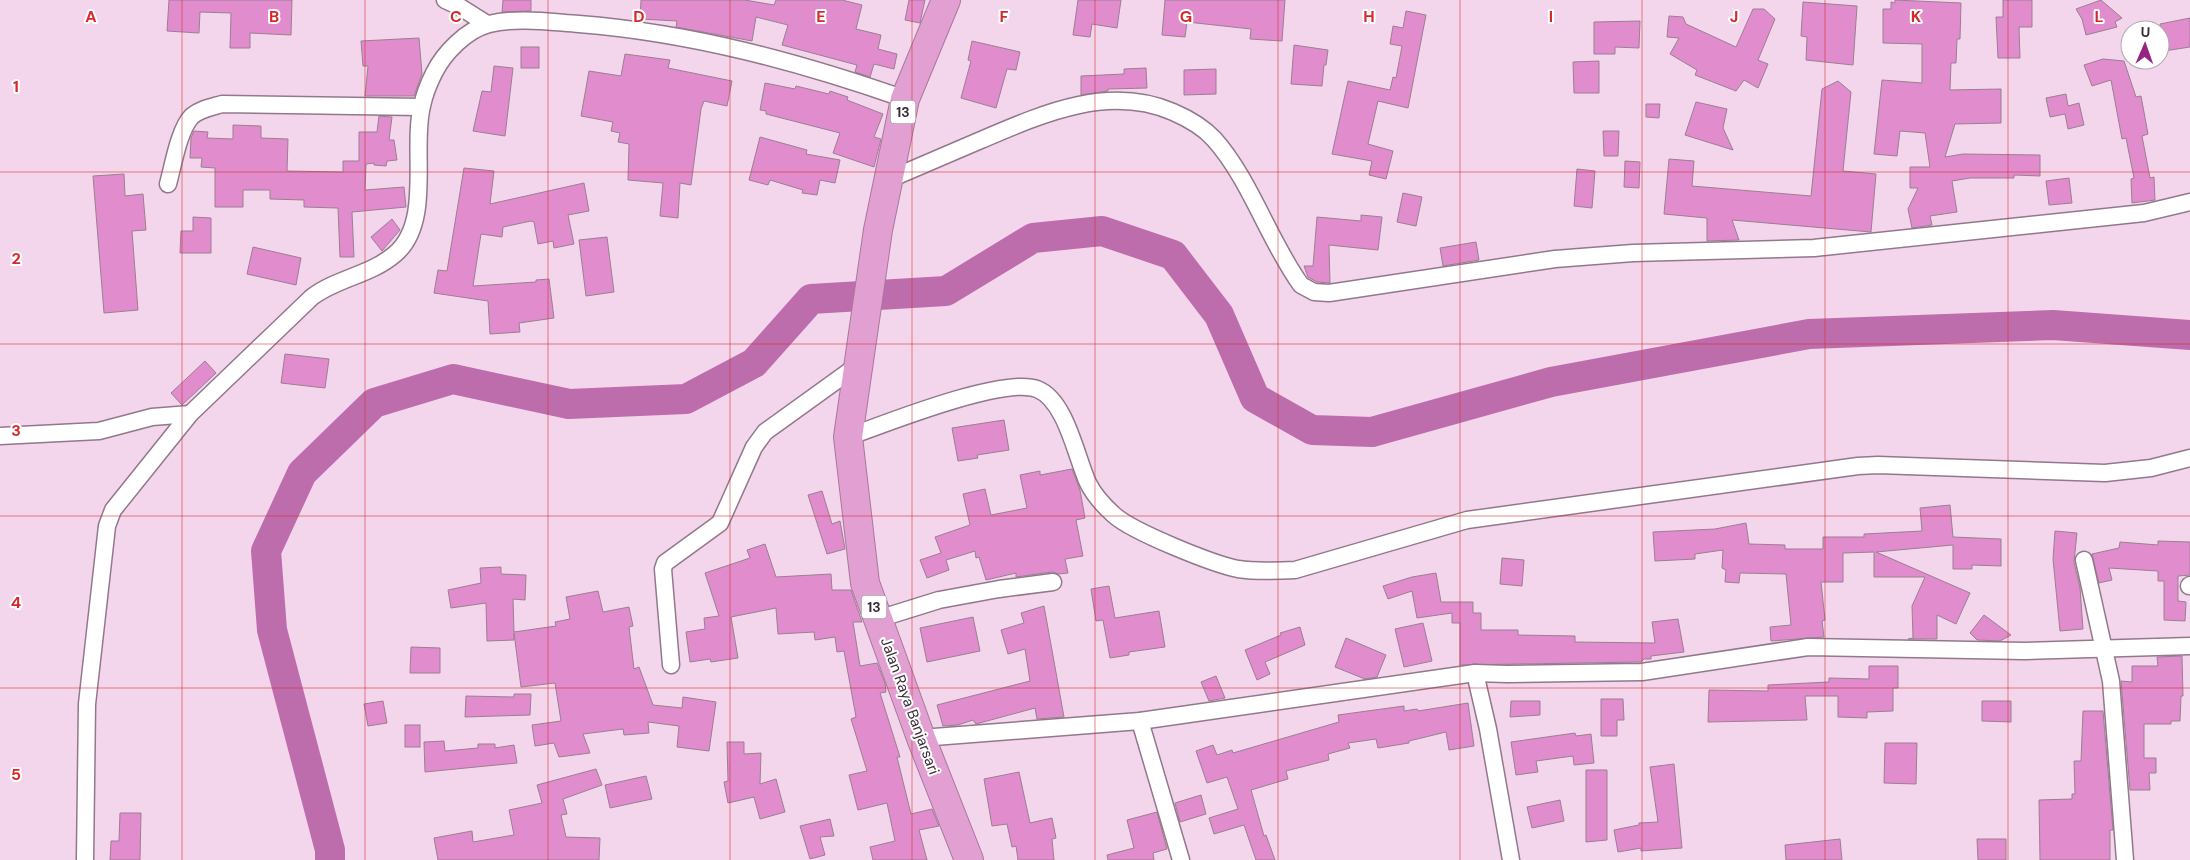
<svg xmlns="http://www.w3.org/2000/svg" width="2190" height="860" viewBox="0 0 2190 860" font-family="'DM Sans',sans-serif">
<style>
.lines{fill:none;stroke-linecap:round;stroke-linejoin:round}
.river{stroke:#bd6dac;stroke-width:30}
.building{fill:#e08ccd;stroke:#9a7f93}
.street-casing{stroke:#92788b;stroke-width:19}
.highway-casing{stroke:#a7789b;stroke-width:30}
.street{stroke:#fff;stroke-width:16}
.highway{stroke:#e2a0d2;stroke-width:28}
.grid{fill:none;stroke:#d62828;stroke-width:1;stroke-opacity:0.55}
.labels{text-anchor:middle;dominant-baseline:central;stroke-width:4;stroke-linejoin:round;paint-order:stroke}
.shield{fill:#fff;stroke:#746d72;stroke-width:1}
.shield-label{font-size:14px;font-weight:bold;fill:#392e36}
.street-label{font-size:15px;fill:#392e36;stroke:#fff}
.grid-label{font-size:16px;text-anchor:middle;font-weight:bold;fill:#d62828;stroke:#fff;stroke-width:4;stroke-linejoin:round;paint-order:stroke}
</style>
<rect width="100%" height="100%" fill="#f4d6ec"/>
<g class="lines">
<path class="river" d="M330,860v-10l-58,-220 -6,-79 36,-78 72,-70 79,-24 116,25 117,-5 68,-36 57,-64 135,-8 87,-53 69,-7 71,24 46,60 36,83 57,32 60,2 179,-50 258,-48 244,-9 137,10"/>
</g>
<g class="building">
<path d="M169,0h123l-1,35 -41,-2v15h-20l1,-35 -31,-1 -1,21 -32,-2z"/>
<path d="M503,0h28v11l-29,1z"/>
<path d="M641,0h104l29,5 2,-5h66l20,5 -6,24 25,6 -3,14 19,5 -3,15 -20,-5 -4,13 -15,-5 2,-7 -75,-20 6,-20 -32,-8 -4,24 -76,-14 1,-6 -37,-2z"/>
<path d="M909,0h16l-5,23 -15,-3z"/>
<path d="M1078,0h43l-4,28 -25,-4 -2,13 -17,-2z"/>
<path d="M1165,0h120l-3,41 -32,-2 1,-10 -64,-7 -2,15 -23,-2z"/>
<path d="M1895,0l66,3 -1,36h-3l-1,24h-5l-1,27 51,-1v34l-46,1 -10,33 18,-3 77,1v21l-26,-1v3h-44l-18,3 5,31 -27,4 2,9 -20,3 -4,-19 10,-21h-8v-21h20l-5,-34 -25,-2 -3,25 -23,-2 8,-74 40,3v-39l-39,-1v-34h8v-7l4,1z"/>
<path d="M2003,0h29v27h-13l1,31h-22l-2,-41h7z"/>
<path d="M2101,0l21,18 -7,4 2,5 -31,8 -4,-16 -6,-10z"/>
<path d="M1803,2l54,4 -4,59 -47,-5 1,-23 -6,-1z"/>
<path d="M1753,9h11l11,10 -17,41 10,4 -10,24 -14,-8 -8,11 -41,-16 2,-5 -27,-16 9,-16 -12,-1 2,-21 14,1 3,7 50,23z"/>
<path d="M1406,11l20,4 -18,93 -30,-7 -10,43 25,7 -7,28 -17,-4 3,-14 -40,-7 16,-73 42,9 3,-13 3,1 6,-32 -12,-2 3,-18 10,2z"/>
<path d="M2190,18v29l-26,4 -4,-27z"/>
<path d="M1640,21l-1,27 -24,-1v7h-21v-32z"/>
<path d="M419,38l3,36 -8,22h-49l3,-30h-5l-2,-25z"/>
<path d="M972,41l48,11 -4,18 -9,-1 -11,39 -35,-10 10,-37 -3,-1z"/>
<path d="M1294,45l34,5 -2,15h-2l-2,21 -31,-2z"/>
<rect x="521" y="47" width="18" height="21"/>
<path d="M625,54l45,6 -2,8 64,13 -5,25 -23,-5 -3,8 -10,76 -11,-2 -2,35 -18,-2 3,-33 -35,-3 1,-36 -11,-2 2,-9 -9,-2 2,-9 -32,-6 8,-45 32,5z"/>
<path d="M2103,59l21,2 12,36 5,-1 7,38 -6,2 8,42 4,-1 1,23 -23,3 -1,-24 3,-1 -8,-40 -4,1 -11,-59 -19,6 -8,-21z"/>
<path d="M1599,61v32h-25l-1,-31z"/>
<path d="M494,66l19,2 -8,68 -32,-5 9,-40 9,1z"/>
<path d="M1146,68l1,20 -39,1v2l-27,4v-19l43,-2v-5z"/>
<path d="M1216,69v25l-32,1v-25z"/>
<path d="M1838,81l13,11 -8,79 33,3 -5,58 -139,-12 7,20 -32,1v-23l-43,-4 5,-55 25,2 -2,25 119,10 11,-107z"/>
<path d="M765,83l30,6 1,-3 33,8 1,-3 18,6 -1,3 36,14 -9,23 7,2 -7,28 -41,-14 7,-20 -74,-19v-3l-6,-1z"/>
<path d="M2066,94l2,12 11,-3 5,22 -16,4 -3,-15 -15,3 -4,-19z"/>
<path d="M1696,102l31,7 -4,19 10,22 -48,-15z"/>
<path d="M1646,104h14l-1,14 -13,-1z"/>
<path d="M379,116l13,1 -3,23h5l3,20 -10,1 -1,5 -12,-1v-2l-8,1 -1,26 39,-3 2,20 -54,5 2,45h-14l-2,-49 -34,-1v-7l-34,-1v-9h-27v17h-28v-39l-14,-1 1,-9h-12l1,-20 3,-7 14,1 -1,6 26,1v-14l28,1v12l27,1 -1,32 56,1v-11h16v-29h18z"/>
<path d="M1603,131h16l-1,25h-14z"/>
<path d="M760,137l47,13 -1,4 34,6 -5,23 -15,-3 -3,15 -15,-2 1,-3 -33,-10 -2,5 -19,-5z"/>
<path d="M1625,161l15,1 -1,26 -15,-1z"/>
<path d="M464,168l30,3 -4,33 94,-21 5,28 -21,4 6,29 -20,4 -1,-7 -15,3 -4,-22 -3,-1 -28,6 -1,10 -21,-3 -8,52 63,-4v-2l13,-1 5,39 -35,5 1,9 -30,2 -2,-33 -54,-8 4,-23 9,1z"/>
<path d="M1577,169l18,2 -3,37 -18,-2z"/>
<path d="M124,174l1,22 18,-2 3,36 -14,1 6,79 -34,3 -11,-137z"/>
<path d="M2069,178l3,25 -23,2 -3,-24z"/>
<path d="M1403,193l19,4 -6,29 -19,-4z"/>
<path d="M1361,215l21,2 -4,33 -49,-5 1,38 -13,-1 -9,-5 -4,-11h9l4,-49 44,4z"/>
<path d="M193,217l18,1v35h-31l1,-22h12z"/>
<path d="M392,219l8,11 -18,21 -11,-14z"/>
<path d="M607,237l7,55 -28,4 -7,-56z"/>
<path d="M1476,242l3,18 -36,6 -3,-18z"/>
<path d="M253,247l48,11 -5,27 -49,-11z"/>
<path d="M285,354l44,5 -4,29 -44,-5z"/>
<path d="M205,361l11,12 -34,32 -11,-12z"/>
<path d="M1004,420l5,30 -32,5 1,3 -20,3 -6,-33z"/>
<path d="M1072,469l8,21 5,28 -9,2 7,36 -18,3 3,14 -9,1 -7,-2 -36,5v-4l-30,7 -7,-23 -3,1 -1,-7 -29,9 3,10 -22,8 -7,-18 21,-7 -6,-16 35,-12 -7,-31 22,-5 6,26 36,-7 -7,-33 20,-4v4z"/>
<path d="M822,491l10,33 8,-3 5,28 -18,5 -19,-59z"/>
<path d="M1950,505l3,32 48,2v27l-29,-1v4h-19v-24l-77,7 94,41 -14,31 -19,-9v24h-29l5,-1 -1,-32 13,-29h-51v-25l-31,1v29h-22l4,38 -3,1 2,16 -53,4 -1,-14 21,-2 -5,-51 -46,-1 -1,10 -14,-1 1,-12 -4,-2 1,-18 -28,4v5l-40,2 -2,-29 62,-3 31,-6 3,21 36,1v4h38v-12h41v-3l58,-3 -2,-23z"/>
<path d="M2055,531l22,2 -3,29 6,26 3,41 -23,2 -7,-72z"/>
<path d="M2158,541l32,1v33l-12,1v25l8,1 -1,19 -21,-1v-39h-6v-10l-49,-3 3,12 -13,3 -7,-29 27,-6 1,-6 38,3z"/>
<path d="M765,544l11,33 55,-3 1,16h19l11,32h-9l7,44 17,-3 8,20 1,9 -6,1 20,64h-3l14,57 21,-5 7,17 -20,4 8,30h-54l-3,-13 25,-6 -8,-38 -29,7 -9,-35 18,-4 -16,-52 5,-2 -12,-66 -7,1 -2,-15 -20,3 -1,-8 -36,2 -2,-26 -45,9 7,41 -27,4 -1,-3 -20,3 -4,-30 19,-3 -1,-11 15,-2 -14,-43 45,-15 -3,-8z"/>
<path d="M1502,558l22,2 -2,26 -22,-2z"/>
<path d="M501,567v7l25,1 -1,25 -12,-1 1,33 42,-6 -1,-4 15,-3 -4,-22 32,-6 5,21 26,-5 4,19 -4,1 5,42 5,-2 14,38 29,3 1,-11 33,5 -7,49 -32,-4 2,-21 -31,-4 1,11 -25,2 -1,-6 -40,5 7,19 -31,4 -5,-14 -19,3 -3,-21 29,-4 -6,-38 -34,4 -7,-54v7l-27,1 -1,-38 -35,5 -3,-18 33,-7 -1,-15z"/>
<path d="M1436,573l5,29h32v11h8v17h37v5l57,1v6l80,1 -3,-21 26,-3 6,33 -33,4v3h-7l-3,3 -181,3v-42h-8v-10l-35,5 -5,-27 -24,8 -5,-13 29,-9z"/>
<path d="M1109,586l6,32 44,-7 6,36 -36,5v3l-19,3 -7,-38 -7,1 -5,-32z"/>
<path d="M1044,606l20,111 -27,2 -2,-11 -59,16 -3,-4 -15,5 -15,1 -6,-21 93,-24 -5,-32 -17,5 -7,-24 23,-7 -3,-10z"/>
<path d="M1984,615l27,20 -11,6 -23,-1 -7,-7z"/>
<path d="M973,617l7,34 -53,11 -7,-34z"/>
<path d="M1423,623l9,38 -28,6 -9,-38z"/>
<path d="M1300,627l5,18 -40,17 5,12 -13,6 -12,-30 36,-15 -1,-2z"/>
<path d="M1346,638l40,17 -9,22 -12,2 -30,-12z"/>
<path d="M411,647l29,1v25h-30z"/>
<path d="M2182,656l1,40h-2l-1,25h-9v3h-27v34h12v15h-7l1,17h-20l-9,-109 11,1v-16h26l-1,-9z"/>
<path d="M1869,666h29v22h-5v23l-26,1v6l-29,-1v-21h-33l2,24 -99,2 1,-32 59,1v-6l61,-3v-4l40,1z"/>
<path d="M1216,676l9,22 -16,3 -8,-19z"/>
<path d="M514,694h17l-1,21 -65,2 1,-21 48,1z"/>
<path d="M1601,699h22l1,21h-7v16h-16z"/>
<path d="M383,701l4,22 -19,3 -4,-22z"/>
<path d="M1511,701h29v14l-30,2z"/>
<path d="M1982,701h29v21l-29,-1z"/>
<path d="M1468,703l6,43 -25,4 -3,-18 -37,9v2l-31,5 -2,-9 -28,4 2,5 -22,6 1,6 -43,11 2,8 -37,11 13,46 2,-1 9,25h-19l-12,-35 -30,9 -5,-16 29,-9 -11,-32 -20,6 -11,-32 17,-6 4,10 15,-5 1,3 106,-31 -1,-7 66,-9v5l13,-2 1,2z"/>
<path d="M2083,711h20l10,119h-3v30h-70l-1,-60 33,-1v-5h3l-1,-33h7z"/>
<rect x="405" y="725" width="15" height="22"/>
<path d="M1575,733l1,3 15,-2 3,29 -20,2 -1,-9 -37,5 2,11 -22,3 -5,-33z"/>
<path d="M444,741l1,10 33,-3v-4h17v4l19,-3 3,18 -92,9 -1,-30z"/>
<path d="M727,742h17v12l17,-1 -1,31 16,-5 9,33 -25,7 -6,-22 -26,6 -4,-21 4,-1z"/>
<path d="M1885,743h32l-1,41 -32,-1z"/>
<path d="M1674,764l8,84 -41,3v-3l-23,4 -4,-22 25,-5v-2l19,-1 -8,-55z"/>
<path d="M596,769l6,16 -39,14 4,15 -6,1 5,22 34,1 -1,22h-161l-4,-22 38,-7 1,11 41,-7 -5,-25 33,-7 -5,-18z"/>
<path d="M1586,770h21v70l-21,2z"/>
<path d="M1019,772l11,51 22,-5 4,20 -4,1 2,21h-36l-2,-14 -4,1 -5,-23 -15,2 -8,-47z"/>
<path d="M646,776l6,23 -42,9 -5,-23z"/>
<path d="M1201,795l5,19 -26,8 -5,-19z"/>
<path d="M1560,800l4,21 -32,7 -5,-21z"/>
<path d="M1157,812l10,37 -14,4 1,7h-46l-1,-5 27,-7 -7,-28z"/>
<path d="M120,813h21l-1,47h-30l1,-19h8z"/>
<path d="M830,819l4,17 -14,1 5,18 -15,4 -10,-33z"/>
<path d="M1840,839l2,21h-56l-1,-15z"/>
<path d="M1977,839h29v21h-28z"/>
</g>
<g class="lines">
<defs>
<g id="street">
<path d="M445,0l15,7 27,17"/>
<path d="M890,179c30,-13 61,-26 91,-39 61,-26 127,-56 192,-28 14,6 31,16 41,27 36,40 55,102 87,146l13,7 15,1 226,-34 78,-6 181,-5 330,-35 46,-11"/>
<path d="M168,184c5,-18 11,-55 24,-68 8,-7 20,-9 30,-12l199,3"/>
<path d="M0,436l99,-5 53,-14 38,-3"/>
<path d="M848,437c36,-13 156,-61 189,-48 29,11 39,68 51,94 6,12 16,23 26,32 19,17 99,49 124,54 19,3 38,2 57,1l172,-50 391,-54 20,-1 227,8 46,-5 39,-10"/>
<path d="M2084,560l27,121 14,179"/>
<path d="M2189,586l1,-1"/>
<path d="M878,619l61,-19 60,-11 54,-7"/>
<path d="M671,665l-8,-96 2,-6 55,-40 34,-76 11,-15 93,-67"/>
<path d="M1475,673l13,56 23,131"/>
<path d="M1140,721l41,139"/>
<path d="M921,738l219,-17 335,-48 32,1 135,-2 166,-25 216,4 166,-5"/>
<path d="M85,860l2,-156 20,-178 6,-16 77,-96 122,-117c25,-19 59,-22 83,-43 38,-32 16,-105 27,-148 2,-10 7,-23 12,-33 10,-20 32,-43 55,-49 29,-7 61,-2 90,0 113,9 220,38 326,75"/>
</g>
<path id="highway" d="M946,0l-41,99 -27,131 -30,207 17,146 56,155 48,122"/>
</defs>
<use href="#street" class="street-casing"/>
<use href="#highway" class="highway-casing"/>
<use href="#street" class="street"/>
<use href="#highway" class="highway"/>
</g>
<path class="grid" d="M182,0v860M365,0v860M548,0v860M730,0v860M912,0v860M1095,0v860M1278,0v860M1460,0v860M1642,0v860M1825,0v860M2008,0v860M0,172h2190M0,344h2190M0,516h2190M0,688h2190"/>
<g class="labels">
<g class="shield">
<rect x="890.5" y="100.5" width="25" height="23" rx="4"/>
<rect x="861.5" y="595.5" width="25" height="23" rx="4"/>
</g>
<g class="shield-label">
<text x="903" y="112">13</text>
<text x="874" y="607">13</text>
</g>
<g class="street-label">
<text transform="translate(910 706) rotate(70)">Jalan Raya Banjarsari</text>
</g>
</g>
<g class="grid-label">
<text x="91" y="22">A</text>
<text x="274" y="22">B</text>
<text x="456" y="22">C</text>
<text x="639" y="22">D</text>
<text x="821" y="22">E</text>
<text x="1004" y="22">F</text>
<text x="1186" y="22">G</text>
<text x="1369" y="22">H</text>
<text x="1551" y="22">I</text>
<text x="1734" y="22">J</text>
<text x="1916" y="22">K</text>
<text x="2099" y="22">L</text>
<text x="16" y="92">1</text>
<text x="16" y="264">2</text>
<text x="16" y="436">3</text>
<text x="16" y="608">4</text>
<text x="16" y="780">5</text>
</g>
<g transform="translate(2145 45) rotate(2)"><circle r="24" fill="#ffffff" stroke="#b0abaf"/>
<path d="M0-4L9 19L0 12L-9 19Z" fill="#952483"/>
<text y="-8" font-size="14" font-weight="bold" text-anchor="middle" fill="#392e36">U</text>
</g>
</svg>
